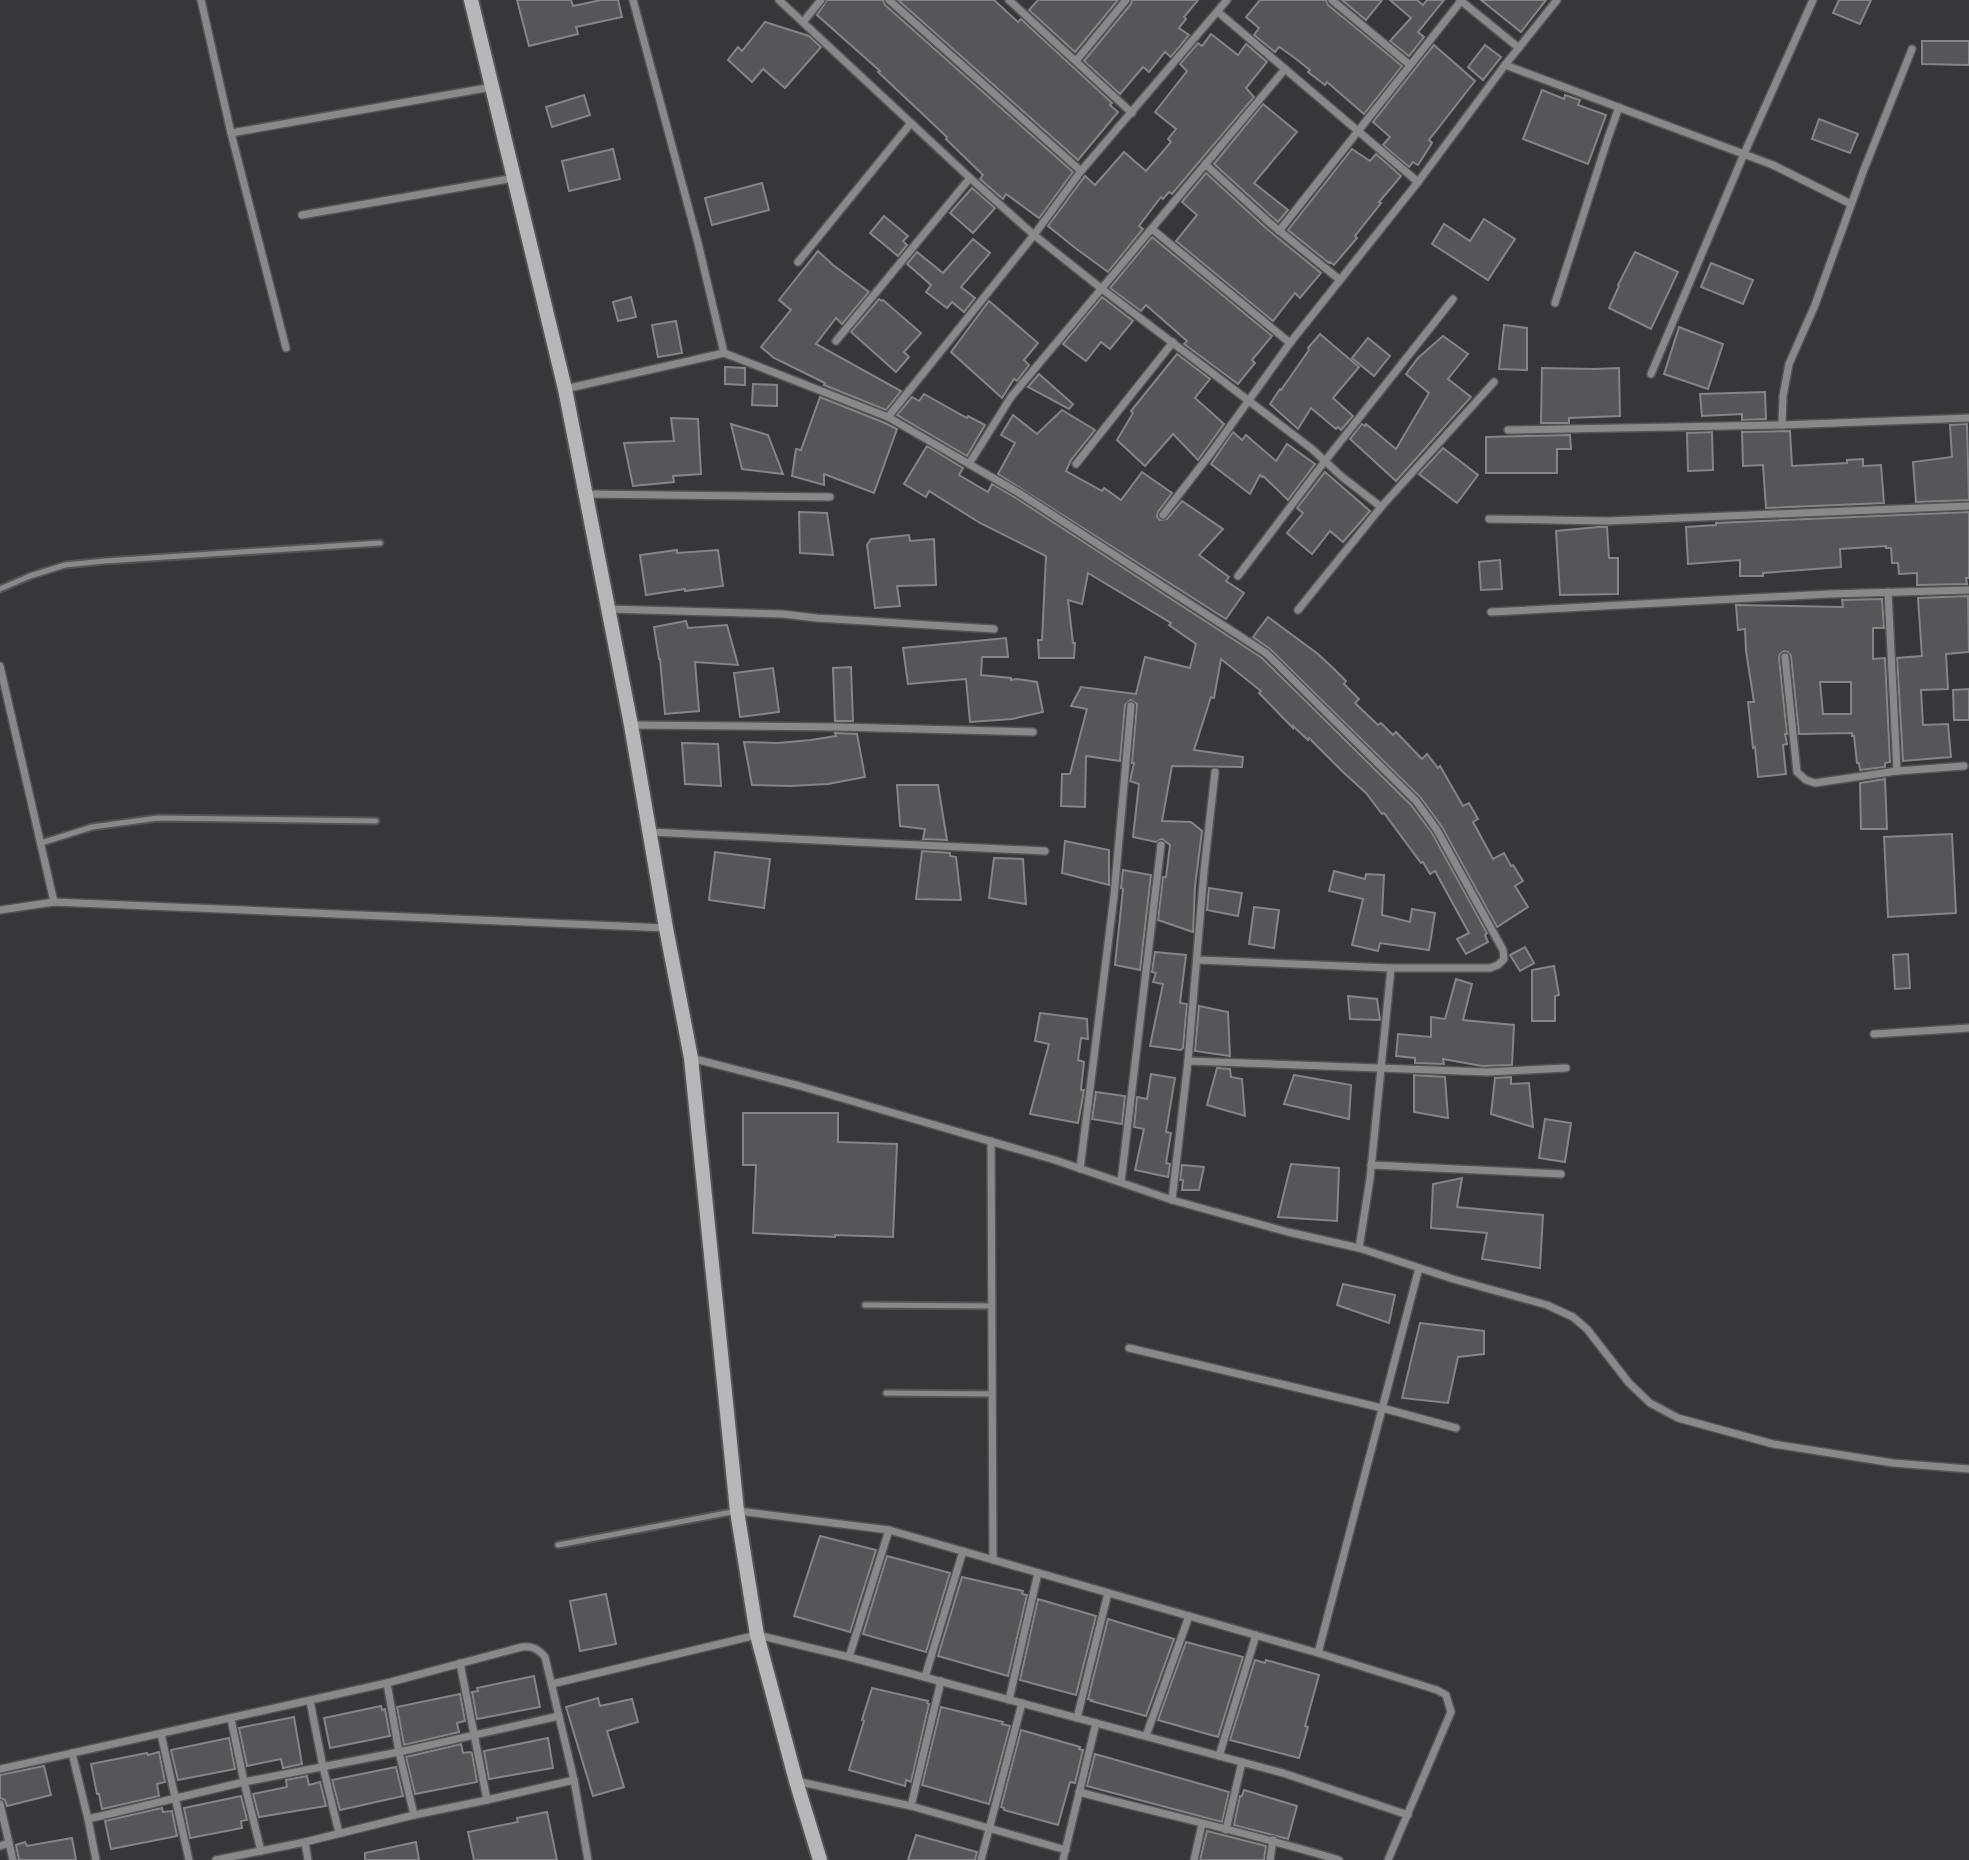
<svg xmlns="http://www.w3.org/2000/svg" width="1969" height="1860" viewBox="0 0 1969 1860" font-family="'Roboto Serif',serif">
<style>
.building{fill:#565559;stroke:#858488;stroke-width:2;fill-rule:evenodd}
.lines{fill:none;stroke-linecap:round;stroke-linejoin:round}
.lane-casing{stroke:#545357;stroke-width:9}
.street-casing{stroke:#545357;stroke-width:10}
.secondary-casing{stroke:#545357;stroke-width:18}
.lane{stroke:#89888a;stroke-width:5}
.street{stroke:#89888a;stroke-width:7}
.secondary{stroke:#b7b6b9;stroke-width:14}
</style>
<rect width="100%" height="100%" fill="#37363a"/>
<g class="building">
<path d="M517,0h54l2,6 28,-6h17l4,17 -46,10 2,7 -49,12z"/>
<path d="M827,0h56l2,5 188,167 -34,46 -33,-24 -3,5 -23,-20 3,-4 -37,-36 1,-2 -69,-65 2,-1 -63,-56z"/>
<path d="M898,0h96l24,22 3,-3 91,84 -2,2 8,7 -40,48z"/>
<path d="M1038,0h80l-43,52 -46,-42z"/>
<path d="M1132,0h66l-14,17 2,2 -7,9 10,7 -18,22 -6,-5 -16,20 -6,-5 -23,27 -36,-33 47,-57z"/>
<path d="M1260,0h66l2,5 74,61 -38,48 -37,-32 -2,3 -17,-13 2,-2 -14,-11 -15,-11 -2,-1 -4,5 -21,-17 5,-7 -13,-11z"/>
<path d="M1342,0h40l-16,20z"/>
<path d="M1390,0h27l6,5 4,-5h17l-26,32 6,5 -15,19 -19,-15 21,-23z"/>
<path d="M1481,0h65l-25,32z"/>
<path d="M1839,0h32l-11,24 -27,-11z"/>
<path d="M765,22l44,14 12,11 -36,41 -22,-19 -11,13 -24,-22 10,-13 4,4z"/>
<path d="M1211,34l27,21 8,-11 21,18 -21,26 8,9 -82,97 -3,-2 -6,7 -2,-2 -22,29 4,3 -35,43 -34,-25 -26,-21 37,-50 10,9 29,-33 22,19 25,-29 -3,-3 8,-10 -21,-17 32,-41 -7,-7 18,-21 4,3z"/>
<path d="M1922,41h47v24l-47,-1z"/>
<path d="M1434,45l41,36 -46,59 3,3 -14,22 -5,-3 -4,5 -26,-22 7,-8 -17,-15z"/>
<path d="M1485,45l16,12 -18,23 -15,-13z"/>
<path d="M1542,90l22,9 1,-4 15,5 -2,5 28,10 -18,49 -65,-25z"/>
<path d="M584,95l6,20 -38,12 -6,-20z"/>
<path d="M1263,104l34,28 -43,51 34,27 -10,12 -64,-58z"/>
<path d="M1819,119l39,15 -8,19 -38,-14z"/>
<path d="M613,149l7,30 -51,12 -7,-30z"/>
<path d="M1352,149l18,12 6,-7 25,22 -22,26 2,1 -26,33 2,2 -23,27 -4,-3 -1,1 -41,-33z"/>
<path d="M1206,173l61,56 54,44 -21,25 -5,-5 -22,28 -97,-80 21,-26 -15,-13z"/>
<path d="M762,183l7,27 -57,15 -7,-27z"/>
<path d="M972,188l23,20 -22,25 -23,-20z"/>
<path d="M884,216l24,20 -5,5 4,4 -9,11 -28,-23z"/>
<path d="M1484,219l31,20 -27,41 -56,-36 12,-20 26,17z"/>
<path d="M1152,237l120,99 -20,24 3,3 -17,21 -54,-40 3,-3 -41,-36 -5,6 -31,-23z"/>
<path d="M973,239l17,14 -29,34 14,11 -11,14 -12,-10 -5,6 -21,-16 5,-7 -24,-21 10,-12 26,21z"/>
<path d="M818,251l15,14 36,27 -27,32 -6,-6 -20,26 85,47 -15,19 -62,-25 1,-2 -51,-25 -13,-11 30,-37 -12,-10z"/>
<path d="M1635,252l43,20 -27,57 -42,-21 10,-22 -1,-1z"/>
<path d="M1711,263l42,17 -10,24 -42,-17z"/>
<path d="M631,297l5,20 -18,4 -5,-19z"/>
<path d="M1102,297l31,24 -23,28 -9,-7 -15,19 -23,-17z"/>
<path d="M879,299l3,2 1,-1 38,33 -17,19 5,5 -13,15 -45,-40z"/>
<path d="M989,301l49,42 -14,17 5,5 -12,16 -3,-2 -12,19 -51,-46z"/>
<path d="M676,321l6,32 -24,4 -6,-32z"/>
<path d="M1504,325l23,3v42l-28,-1z"/>
<path d="M1679,327l44,17 -15,45 -44,-15z"/>
<path d="M1320,334l39,33 -26,31 20,18 -12,14 -3,-3 -2,2 -25,-21 -13,21 -28,-25 10,-15 1,1 28,-40 -1,-2z"/>
<path d="M1443,336l25,18 -20,25 23,18 -75,84 -46,-42 12,-15 3,2 1,-2 30,25 33,-56 -23,-19 12,-16z"/>
<path d="M1368,338l22,18 -16,20 -22,-18z"/>
<path d="M1177,354l33,25 -15,19 29,26 -26,36 -25,-26 -28,32 -28,-26 16,-27 -2,-2z"/>
<path d="M725,367l20,1v17l-20,-1z"/>
<path d="M1542,368l52,1 25,-1 1,48 -51,2v5h-28z"/>
<path d="M1039,374l34,30 -4,5 -41,-22z"/>
<path d="M753,384l24,1v21l-25,-1z"/>
<path d="M1765,392l1,27 -24,1v-6l-40,2 -2,-22z"/>
<path d="M924,394l43,24 1,-2 17,9 -18,31 -70,-41 15,-18 7,4z"/>
<path d="M820,397l65,26 12,6 -23,64 -50,-19v11l-32,-9 4,-27 5,1z"/>
<path d="M1062,410l33,20 -24,30 -5,11 36,20 2,-3 17,12 21,-28 30,21 -14,19 -1,5 3,3 7,-1 15,-18 41,28 -24,26 30,22 -3,4 18,12 -18,26 -228,-145 17,-31 -14,-8 12,-20 24,19z"/>
<path d="M671,418l27,1 3,55 -28,2 1,6 -41,4 -9,-43 50,-2z"/>
<path d="M731,424l37,11 15,39 -41,-5z"/>
<path d="M1967,424l2,76 -53,2 -3,-40 39,-5 -2,-32z"/>
<path d="M1790,431l2,35 55,-3v-3l16,-1v7l18,-1 3,38 -118,5 -3,-43 -20,1 -1,-34z"/>
<path d="M1233,432l9,8 4,-5 30,26 11,-17 28,20 -27,36 -25,-24 -1,1 -2,-2 -10,19 -39,-30z"/>
<path d="M1712,432l1,38 -25,1 -1,-38z"/>
<path d="M1570,435l1,14h-14v24h-71v-36z"/>
<path d="M927,446l36,22 -4,7 29,17 4,-8 24,14 246,160 149,147 21,28 55,100 -2,2 3,7 -22,12 -9,-15 12,-6 -34,-62 -5,3 -7,-12 -2,1 -37,-50 -2,1 -16,-21 -23,-21 -34,-34 -1,2 -15,-14v2l-34,-35 2,-2 -40,-32 -7,39 -3,-1 -17,53 49,7 -1,10 -70,-1 -10,55 29,1 11,9 -7,55 -2,46 -35,-12 5,-43h3l4,-32 -8,-6 -6,3 -23,-5 6,-53 -9,-3 4,-18h-2l5,-59 -6,-4 -6,5 -5,56 -34,-5 -1,51 -24,-1 1,-32h8l17,-65 -16,-3 10,-19 55,7 9,-37 45,11 6,-24 -27,-19 2,-2 -83,-50 -6,31 -14,-4 5,43h2l-1,15h-35l-1,-18h4l4,-84 -66,-33 -51,-32 -3,6 -22,-13z"/>
<path d="M1443,448l35,27 -21,28 -38,-29z"/>
<path d="M1325,472l45,39 -27,31 -13,-11 -18,23 -25,-21 16,-20 -6,-5z"/>
<path d="M799,512l28,1 6,42 -33,-2z"/>
<path d="M1969,512v66h-3l1,6 -50,1v-12l-18,1 -1,-11h-6l-1,-15h-5v-2l-46,3 1,18 -78,6v3h-23v-16l-52,4 -2,-37 30,-2v-2z"/>
<path d="M1598,527h9l2,31h9v36l-58,1 -4,-64z"/>
<path d="M909,535l1,6 24,-2 2,46 -39,1 3,20 -25,2 -8,-63 4,-6z"/>
<path d="M677,550v3l41,-3 5,36 -38,5v-2l-39,6 -6,-40z"/>
<path d="M1500,560l2,29 -21,1 -2,-28z"/>
<path d="M1968,596l1,56 -23,2 2,35 -27,1 2,35 25,-1 3,33 -48,4 -6,-103 25,-2 -4,-58z"/>
<path d="M1882,599l2,29h-11v31l12,-1 5,104 -5,1v4l-25,3 -1,-7h-2l-3,-27h-2v-3l-53,1 -8,-78 -3,-4 -4,-1 -4,3 -1,4 8,76h-2l2,10 -4,1 3,29 -28,3 -3,-30 -2,1 -5,-46h6l-8,-51 -1,-22 -7,1 -2,-25 107,2 -1,-7zM1820,682h31v32h-28z"/>
<path d="M1268,617l50,37 16,15 12,12 -2,3 15,15 -4,4 23,22 3,-2 12,12 3,-3 26,27 5,-5 11,14 2,-2 23,40 6,-3 9,16 -5,3 20,37 11,-6 7,13 2,-1 10,16 -8,5 13,21 -31,20 -55,-100 -22,-30 -150,-148 -17,-12z"/>
<path d="M686,621l2,7 39,-3 11,40 -43,-3 4,49 -34,3 -5,-55h-1l-5,-32z"/>
<path d="M1006,638l2,19h-26l-1,18 30,3v2l6,-1 20,3 6,30 -31,7 -42,3 -4,-43 -58,5 -5,-36z"/>
<path d="M851,667l2,54h-18l-2,-53z"/>
<path d="M773,668l6,44 -39,5 -6,-44z"/>
<path d="M1969,689v31h-15l-1,-30z"/>
<path d="M835,733l22,1 8,43 -37,7 -38,2 -38,-1 -8,-43 34,1 33,-3 25,-4z"/>
<path d="M682,743l36,1 3,42 -36,-2z"/>
<path d="M1885,779l2,50h-26l-1,-46z"/>
<path d="M897,785h41l9,55 -24,-1 2,-10 -25,-3z"/>
<path d="M1952,834l4,79 -68,4 -4,-80z"/>
<path d="M1065,841l44,9v35l-47,-12z"/>
<path d="M922,851l28,2v3l6,1 5,43 -45,-1z"/>
<path d="M715,852l55,7 -6,49 -55,-8z"/>
<path d="M994,858l29,1 3,45 -37,-6z"/>
<path d="M1123,870l28,5 -11,95 -25,-5 8,-76 -2,-1z"/>
<path d="M1334,871l31,8 1,-5 18,1 -2,40 28,7 2,-13 23,4 -6,37 -49,-7 -2,8 -26,-6 11,-46 -34,-8z"/>
<path d="M1209,888l33,5 -4,23 -31,-6z"/>
<path d="M1254,907l25,3 -5,38 -25,-4z"/>
<path d="M1525,947l9,16 -14,8 -10,-16z"/>
<path d="M1155,952l31,3 -6,48 7,1 -4,44 -2,2 -31,-4 13,-62 -10,-2 3,-9 -4,-1z"/>
<path d="M1908,954l2,34 -15,1 -2,-34z"/>
<path d="M1554,966l5,29 -4,1v25h-23v-51z"/>
<path d="M1456,979l16,5 -9,36 51,5 -2,40 -30,1 -39,-7 1,5 -29,-1v-5l-19,-2 2,-22 33,3v-20l14,2z"/>
<path d="M1348,996l29,3 3,21 -30,-1z"/>
<path d="M1199,1006l29,6 2,44 -35,-5z"/>
<path d="M1040,1013l47,6 1,20 -7,-1 -3,22 6,2 -3,28h3l-6,33 -48,-9 19,-70 -14,-3z"/>
<path d="M1217,1068l13,1 1,8 11,2 3,37 -38,-11z"/>
<path d="M1151,1074l24,4 -9,54 5,1 -5,30 4,1 -2,13 -33,-7 9,-41 -10,-2 3,-30 10,2z"/>
<path d="M1294,1075l57,10 -2,34 -65,-15z"/>
<path d="M1414,1075l31,2 3,41 -34,-6z"/>
<path d="M1511,1077v7l18,-1 4,44 -42,-13 4,-36z"/>
<path d="M1096,1092l29,4 -3,28 -30,-5z"/>
<path d="M743,1113h95v29l59,2 -4,93 -58,-2v2l-82,-4 3,-68h-13z"/>
<path d="M1545,1119l26,4 -6,39 -26,-4z"/>
<path d="M1291,1164l48,4 -2,53 -59,-4z"/>
<path d="M1182,1165l22,2 -5,23h-17l1,-10h-3z"/>
<path d="M1462,1178l-5,29 86,8 -3,53 -58,-9 5,-26 -56,-5 2,-44z"/>
<path d="M1343,1284l52,11 -6,28 -52,-18z"/>
<path d="M1420,1323l64,8v23l-26,3 -10,46 -46,-5z"/>
<path d="M820,1536l56,14 -26,82 -56,-16z"/>
<path d="M887,1556l63,17 -24,79 -63,-18z"/>
<path d="M962,1577l61,14 -1,3 5,1 -19,81 -70,-20z"/>
<path d="M606,1594l10,50 -36,7 -10,-50z"/>
<path d="M1038,1599l58,17 -20,79 -56,-15z"/>
<path d="M1108,1619l66,20 -28,77 -55,-15 1,-1 -4,-1z"/>
<path d="M1186,1642l57,15 -25,80 -60,-17z"/>
<path d="M1255,1660l10,3 1,-3 53,15 -14,51 3,1 -9,31 -69,-18z"/>
<path d="M534,1676l6,31 -63,12 -5,-27 6,-1 -1,-3z"/>
<path d="M872,1688l56,13 -1,2 2,1 -18,78 -5,-2 -1,6 -56,-16 15,-49 -2,-1z"/>
<path d="M460,1694l5,27 -8,2 2,9 -55,13 -7,-38z"/>
<path d="M598,1698l2,8 32,-7 6,23 -31,9 17,56 -31,9 -27,-89z"/>
<path d="M381,1706l1,4 3,-1 5,27 -60,12 -6,-30z"/>
<path d="M941,1707l62,15 -1,2 8,2 -21,78 -67,-19z"/>
<path d="M294,1717l8,47 -19,4 -2,-9 -34,7 -8,-38z"/>
<path d="M1021,1730l59,17 -1,2 4,1 -8,33 -5,-1 -12,43 -54,-15v-2l-3,-1z"/>
<path d="M229,1738l6,31 -57,11 -7,-30z"/>
<path d="M548,1738l5,30 -64,11 -5,-28z"/>
<path d="M461,1744l2,9 7,-1 2,1 5,29 -62,12 -9,-37z"/>
<path d="M159,1752l6,30 -8,2 2,12 -57,13 -3,-15h-2l-6,-30 56,-11 1,2z"/>
<path d="M1095,1754l134,38 -7,30 -135,-36z"/>
<path d="M44,1766l7,29 -44,11 -2,-6 -5,-2v-23z"/>
<path d="M396,1767l7,29 -63,14 -8,-30z"/>
<path d="M307,1776l2,9 11,-3 6,24 -67,11 -6,-23 34,-7 -1,-7z"/>
<path d="M1244,1790l53,16 -9,33 -54,-14 6,-29h2z"/>
<path d="M241,1796l6,24 -6,1 1,7 -52,10 -6,-30z"/>
<path d="M162,1808l1,4 9,-1 5,25 -66,13 -6,-28z"/>
<path d="M547,1812l10,48h-83l-6,-28 50,-10 -1,-4z"/>
<path d="M1207,1831l59,15 -2,14h-64z"/>
<path d="M916,1835l61,17 -2,8h-67z"/>
<path d="M72,1838l4,22h-57l-3,-15 9,-3 2,4z"/>
<path d="M416,1842l3,18h-54v-7z"/>
</g>
<g class="lines">
<defs>
<g id="lane">
<path d="M0,589l30,-13 35,-11 40,-4 275,-18"/>
<path d="M41,843l51,-16 66,-9 218,3"/>
<path d="M865,1305l127,1"/>
<path d="M886,1393l106,1"/>
<path d="M558,1545l179,-34"/>
</g>
<g id="street">
<path d="M201,0l30,133 55,215"/>
<path d="M633,0l65,243 26,110"/>
<path d="M779,0l191,178 64,57 68,54 210,160 29,27 40,31"/>
<path d="M889,0l192,171"/>
<path d="M1009,0l123,113"/>
<path d="M1332,0l78,65"/>
<path d="M1460,0l59,48"/>
<path d="M1218,12l200,170"/>
<path d="M803,22l18,-22"/>
<path d="M1076,61l50,-61"/>
<path d="M1505,65l268,100 78,39"/>
<path d="M231,133l261,-46"/>
<path d="M1205,164l66,60 69,56"/>
<path d="M302,215l212,-37"/>
<path d="M1152,229l138,114"/>
<path d="M1279,231l182,-230"/>
<path d="M798,262l113,-139"/>
<path d="M1555,303l53,-165 11,-31"/>
<path d="M836,341l134,-163"/>
<path d="M1651,374l93,-220 69,-154"/>
<path d="M565,389l159,-36 164,64 131,76 247,160 150,148 21,29 66,120 1,9 -6,6 -8,3h-99l-193,-8"/>
<path d="M888,417l146,-182 47,-64 146,-171"/>
<path d="M1782,425l1,-29 6,-32 26,-59 48,-133 49,-123"/>
<path d="M1508,430l274,-5 187,-7"/>
<path d="M969,464l42,-67 274,-328"/>
<path d="M1076,464l97,-122"/>
<path d="M586,494l244,3"/>
<path d="M1163,515l48,-62 79,-110 128,-161 87,-117 52,-65"/>
<path d="M1489,519l119,2 361,-15"/>
<path d="M1238,576l87,-115 128,-162"/>
<path d="M1888,592l9,179"/>
<path d="M609,609l173,5 35,4 177,11"/>
<path d="M1298,610l83,-103 113,-125"/>
<path d="M1491,612l338,-18 140,-4"/>
<path d="M1785,657l12,115 9,8 9,3 82,-12 67,-5"/>
<path d="M0,666l54,236"/>
<path d="M631,725l207,2 195,5"/>
<path d="M650,832l395,19"/>
<path d="M0,910l54,-8 612,26"/>
<path d="M1874,1034l95,-6"/>
<path d="M691,1058l109,28 255,74 117,40 116,32 71,16 94,31 94,26 26,12 14,12 42,54 21,20 28,15 95,26 120,19 76,6"/>
<path d="M1188,1061l299,11 79,-4"/>
<path d="M991,1141l2,419"/>
<path d="M1371,1165l190,9"/>
<path d="M1080,1169l34,-273 17,-190"/>
<path d="M1121,1182l40,-337"/>
<path d="M1172,1200l16,-139 16,-190 11,-99"/>
<path d="M1359,1248l11,-69 21,-211"/>
<path d="M1129,1348l253,60 74,20"/>
<path d="M738,1511l151,19 429,123 119,37 9,5 5,17 -63,148"/>
<path d="M1318,1653l101,-385"/>
<path d="M849,1657l40,-127"/>
<path d="M460,1663l27,137"/>
<path d="M925,1677l38,-126"/>
<path d="M387,1683l12,69 15,63"/>
<path d="M552,1684l205,-49 92,22 434,116 125,42"/>
<path d="M1009,1700l29,-127"/>
<path d="M310,1701l13,66 16,66"/>
<path d="M1077,1718l31,-125"/>
<path d="M231,1719l13,63 17,69"/>
<path d="M161,1734l28,126"/>
<path d="M1146,1736l43,-120"/>
<path d="M72,1753l16,66 8,41"/>
<path d="M1219,1756l37,-121"/>
<path d="M0,1769l387,-86 135,-36c11,-1 16,2 23,10l29,123 14,80"/>
<path d="M796,1781l115,25 155,44"/>
<path d="M1079,1792c87,23 175,42 260,68"/>
<path d="M0,1804l9,39 -9,3"/>
<path d="M911,1806l30,-125"/>
<path d="M88,1819l156,-37 155,-30 160,-36"/>
<path d="M1226,1830l16,-68"/>
<path d="M305,1842l3,18"/>
<path d="M9,1843l4,17"/>
<path d="M216,1860l89,-18 109,-27 73,-15 87,-20"/>
<path d="M981,1860l41,-157"/>
<path d="M1063,1860l33,-137"/>
<path d="M1194,1860l8,-36"/>
<path d="M1270,1860l3,-20"/>
</g>
<path id="secondary" d="M471,0l94,389 66,336 35,203 25,130 46,453 20,124 39,146 24,79"/>
</defs>
<use href="#lane" class="lane-casing"/>
<use href="#street" class="street-casing"/>
<use href="#secondary" class="secondary-casing"/>
<use href="#lane" class="lane"/>
<use href="#street" class="street"/>
<use href="#secondary" class="secondary"/>
</g>
</svg>
